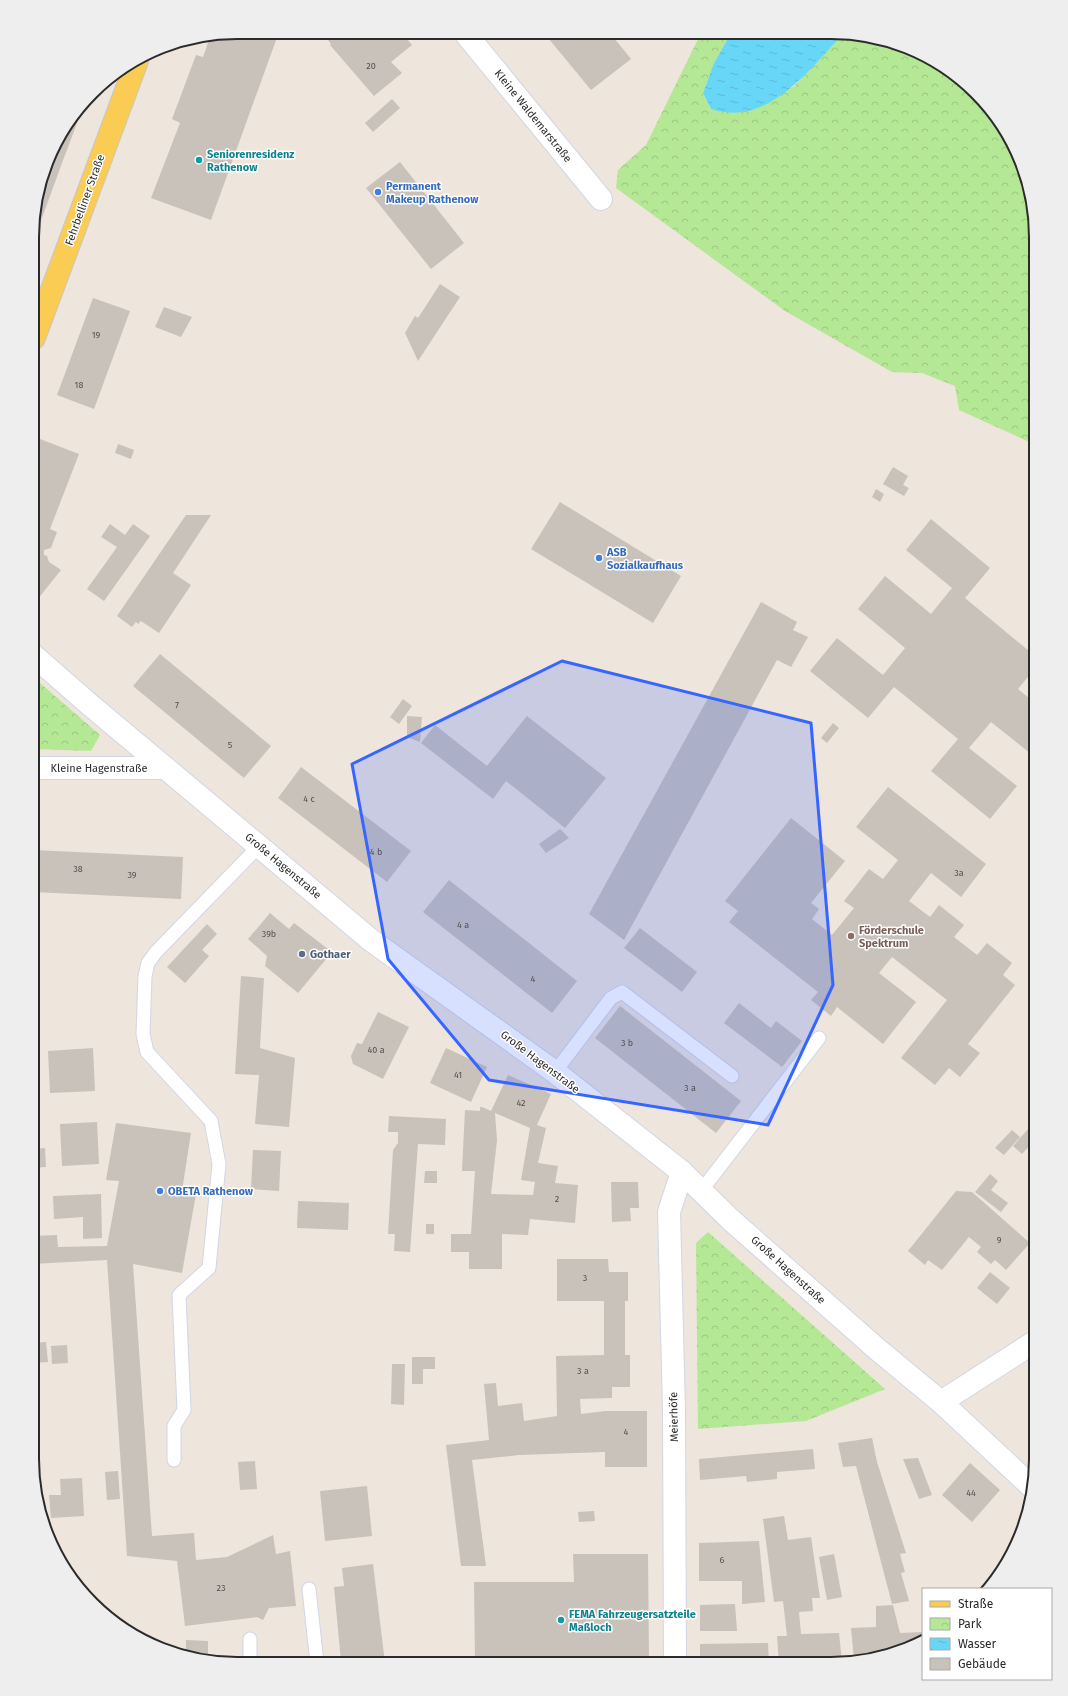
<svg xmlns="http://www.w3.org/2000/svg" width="1068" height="1696" viewBox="0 0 1068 1696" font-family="'Fira Sans',sans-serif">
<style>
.park{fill:url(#park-crowns)}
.water{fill:url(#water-ripples)}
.building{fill:#c9c2bb;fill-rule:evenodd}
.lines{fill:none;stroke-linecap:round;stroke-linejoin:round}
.lane-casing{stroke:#d1d6e5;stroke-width:15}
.street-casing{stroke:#d1d6e5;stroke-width:24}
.primary-casing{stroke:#c8c8c8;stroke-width:24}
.lane{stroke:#fff;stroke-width:13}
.street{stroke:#fff;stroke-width:22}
.primary{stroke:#facc54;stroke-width:22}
.marked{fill:#3765ff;fill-opacity:0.2;stroke:#3765ff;stroke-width:3;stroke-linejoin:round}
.culture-dot{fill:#0f9aa8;stroke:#fff;stroke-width:1.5}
.shop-dot{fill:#3f7fe0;stroke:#fff;stroke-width:1.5}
.education-dot{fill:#8d6e63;stroke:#fff;stroke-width:1.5}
.service-dot{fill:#5c6f8a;stroke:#fff;stroke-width:1.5}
.labels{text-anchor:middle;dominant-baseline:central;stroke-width:3;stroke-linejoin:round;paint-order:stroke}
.number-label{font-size:9px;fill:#52514f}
.street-label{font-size:11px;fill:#2b2b2b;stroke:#fff}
.culture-label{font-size:11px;font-weight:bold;fill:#0d838f;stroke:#fff;text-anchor:start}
.shop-label{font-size:11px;font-weight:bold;fill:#366cbe;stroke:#fff;text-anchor:start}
.education-label{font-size:11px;font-weight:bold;fill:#785e54;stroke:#fff;text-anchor:start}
.service-label{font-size:11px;font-weight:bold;fill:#4e5e75;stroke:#fff;text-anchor:start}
.rim{fill:none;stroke:#2b2b2b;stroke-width:2}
</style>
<defs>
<pattern id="park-crowns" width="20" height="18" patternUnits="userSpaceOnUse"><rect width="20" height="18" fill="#b5e895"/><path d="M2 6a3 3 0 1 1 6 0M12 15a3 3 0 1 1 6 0" fill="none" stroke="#9cc781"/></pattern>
<pattern id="water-ripples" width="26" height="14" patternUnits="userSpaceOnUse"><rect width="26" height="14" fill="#68d7f7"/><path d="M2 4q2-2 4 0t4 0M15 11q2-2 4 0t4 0" fill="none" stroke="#5ab9d4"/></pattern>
</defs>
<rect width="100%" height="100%" fill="#eee5dc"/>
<g class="park">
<path d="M701,33h30l-17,30 -11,30 8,16 82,-22 50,-53h15l51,14 47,26 37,38 27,46 16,79v208l-77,-35 -4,-24 -33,-13 -30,-1 -107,-61 -169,-123 2,-18 28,-25z"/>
<path d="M33,677l67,58 -9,16 -58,-2z"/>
<path d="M708,1232l177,157 -79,32 -108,8 -2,-186z"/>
</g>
<path class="water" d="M731,33l112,1c-34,36 -76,94 -132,75l-8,-16 11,-30z"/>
<g class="building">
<path d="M237,32h42l-68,188 -60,-22 29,-75 -8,-4 24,-64 7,2 7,-20z"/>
<path d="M322,32h79l11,13 -21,17 11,11 -28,23 -44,-51 1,-1z"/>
<path d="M544,33h66l21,26 -40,31z"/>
<path d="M392,99l8,9 -27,24 -8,-9z"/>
<path d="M82,110l-20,53 -28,77v-30l19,-64z"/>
<path d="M400,162l64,81 -33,26 -65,-81z"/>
<path d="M440,284l20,13 -42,64 -13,-28 10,-17 3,2z"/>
<path d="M93,298l37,13 -36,98 -37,-14z"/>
<path d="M164,307l28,10 -11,20 -26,-10z"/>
<path d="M40,439l39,15 -29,75 7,3 -6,16 -7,2v5l3,1 2,6 12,8 -28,35v-148z"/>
<path d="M118,444l16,6 -3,9 -16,-6z"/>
<path d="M893,467l15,9 -5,9 6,3 -5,8 -21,-12z"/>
<path d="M876,489l8,5 -4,8 -8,-5z"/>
<path d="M560,502l121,74 -28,47 -122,-74z"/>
<path d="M186,515h25l-38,58 18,12 -32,48 -18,-12 -3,3 -2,-2 -4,5 -15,-11z"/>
<path d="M931,519l59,49 -25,30 64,53 7,-9v25l-18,22 18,15v54l-45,-36 -22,26 48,38 -27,33 -59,-48 27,-32 -64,-52 -26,31 -58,-47 27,-33 46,37 22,-27 -47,-39 27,-33 46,38 21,-26 -46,-38z"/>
<path d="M110,524l15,11 8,-11 17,12 -46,65 -17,-12 30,-42 -16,-10z"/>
<path d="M761,602l36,20 -4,8 15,7 -17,30 -14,-7 -153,280 -35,-26z"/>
<path d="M160,654l111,92 -27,32 -111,-92z"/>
<path d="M403,699l9,7 -13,18 -9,-7z"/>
<path d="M407,716l15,1 -2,25 -13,-5z"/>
<path d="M527,716l79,62 -41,50 -59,-47 -13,18 -72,-56 14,-18 52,41z"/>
<path d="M833,723l6,5 -12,15 -6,-5z"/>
<path d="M301,767l110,84 -24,31 -109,-84z"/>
<path d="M888,787l98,77 -25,33 -30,-24 -22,28 21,16 9,-12 25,20 -10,12 23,18 10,-12 25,20 -9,12 12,10 -47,59 12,9 -20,24 -11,-9 -14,17 -34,-27 46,-58 -55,-43 -13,16 37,29 -33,42 -46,-37 -6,9 -20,-16 7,-8 -89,-70 9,-11 -13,-10 66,-83 54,43 -34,42 8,6 -7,10 20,16 22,-27 -10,-7 25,-32 14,10 15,-19 -42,-33z"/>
<path d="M560,829l9,9 -23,15 -7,-9z"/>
<path d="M33,850l150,7 -2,42 -148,-7z"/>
<path d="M449,880l128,101 -25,32 -129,-101z"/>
<path d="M270,913l19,16 5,-6 38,29 -34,41 -33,-27 2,-10 -19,-17z"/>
<path d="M207,924l10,10 -15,16 7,6 -24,27 -18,-16z"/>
<path d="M640,928l57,44 -15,20 -58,-44z"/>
<path d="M241,976l23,2 -4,70 35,10 -6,69 -34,-3 4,-49 -24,-1z"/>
<path d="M739,1003l32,25 5,-7 26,20 -20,26 -58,-44z"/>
<path d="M620,1006l121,95 -25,32 -121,-95z"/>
<path d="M378,1012l31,15 -26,52 -30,-15 -2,-8 6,-13 5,1z"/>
<path d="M93,1048l2,43 -45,2 -2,-42z"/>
<path d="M446,1048l41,19 -16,35 -41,-19z"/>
<path d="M508,1075l43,19 -14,31 9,3 -8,35 20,3 -3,17 23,2 -3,38 -45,-4 -2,16 -26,-1v35h-33v-17h-18v-18h20l4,-63h-13l3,-61 15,1v-4h2l9,4zM495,1113l35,15 -9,52 14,2 -2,13 -42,-1 6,-54z"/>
<path d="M389,1116l57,3 -1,26 -27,-1 -8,108 -16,-1 1,-17h-7l5,-84 5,-7v-11h-10z"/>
<path d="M1036,1120v19l-14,15 -9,-8z"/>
<path d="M97,1122l2,42 -37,2 -2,-42z"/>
<path d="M116,1123l75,10 -9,58 14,3 -14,79 -49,-9 19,272 42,-3 2,27 31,-3 46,-22 3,19 14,-3 6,55 -27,2 -6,12 -6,-3 -72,9 -8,-65 -50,-5 -20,-296 -75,4v-28l25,-1 1,12 49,-1 12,-65 -13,-1z"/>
<path d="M1012,1130l8,7 -16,18 -9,-7z"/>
<path d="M45,1148l1,19 -14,1v-19z"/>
<path d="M253,1150l28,1 -2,40 -28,-2z"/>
<path d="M425,1171h12v12h-13z"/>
<path d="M990,1174l8,7 -7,9 17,13 -7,9 -26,-20z"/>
<path d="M611,1182h27l1,26h-9l1,13 -19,1z"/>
<path d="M956,1191l16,1 58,51 -24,27 -11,-10 -4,4 -14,-12 4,-5 -12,-10 -27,33 -14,-10 -3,5 -17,-14z"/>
<path d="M101,1194l1,44 -19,1v-22l-29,2 -1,-23z"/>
<path d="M298,1201l51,2 -1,27 -51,-2z"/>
<rect x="426" y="1224" width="8" height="10"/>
<path d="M557,1259h51l1,13h19v29h-3v54h5v32h-18v11l-32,1 1,15 24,-3h42v56h-42v-15l-86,3 -47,5 14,106h-25l-15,-121 43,-5 -5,-56 12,-1 2,23 24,-3 2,18 33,-5 -1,-60 48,-1v-54h-47z"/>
<path d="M990,1272l20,16 -13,16 -20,-16z"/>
<path d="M46,1342l2,20 -16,1v-20z"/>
<path d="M67,1345l1,18 -16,1 -1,-18z"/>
<path d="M412,1357h23v12h-12v15h-11z"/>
<path d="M392,1364h13l-1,41 -13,-1z"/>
<path d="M872,1438l5,24 29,91 -6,1 5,18 -4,1 8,28 -17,3 -36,-138 -13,1 -5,-24z"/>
<path d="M813,1449l2,20 -38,3v7l-30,3 -1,-6 -46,4 -1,-21z"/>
<path d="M918,1458l14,37 -13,4 -16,-40z"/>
<path d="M255,1461l2,28 -17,1 -2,-28z"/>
<path d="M970,1463l30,27 -28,32 -30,-27z"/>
<path d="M118,1471l2,28 -13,1 -2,-28z"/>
<path d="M82,1478l2,38 -33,2 -2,-23h12l-1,-16z"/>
<path d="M367,1486l5,50 -47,5 -5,-50z"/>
<path d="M594,1511l1,10 -16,1 -1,-10z"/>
<path d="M784,1516l4,24 23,-3 9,61h-8l1,13 -14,1 2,22 38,-1 3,29 -11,2h-52l-2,-28h10l-4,-35 -9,1 -11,-83z"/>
<path d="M759,1541l6,61 -23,2v-23h-43v-38z"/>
<path d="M573,1554h75l1,104 -33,1v4h-141l-1,-81h100z"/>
<path d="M834,1554l8,43 -15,3 -8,-43z"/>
<path d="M373,1564l12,99h-22v-4l-22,3 -7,-75 10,-1 -2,-18z"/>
<path d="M735,1604l2,27h-37v-26z"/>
<path d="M893,1605l7,28 23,-1v9l-13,7 -56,12 -3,-32 25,-1v-21z"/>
<path d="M186,1640l22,1v21l-22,-6z"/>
<path d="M768,1643l1,21h-69v-20z"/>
</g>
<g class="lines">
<defs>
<g id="lane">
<path d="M555,1072l56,-74 11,-6 110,84"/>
<path d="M701,1191l118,-153"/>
<path d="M174,1460v-34l10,-16 -5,-115 30,-27 10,-104 -8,-43 -64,-69 -4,-18 2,-58 3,-13 8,-11 103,-106"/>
<path d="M309,1589l8,74"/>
<path d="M250,1639v23"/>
</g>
<g id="street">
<path d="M465,33l136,166"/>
<path d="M33,655l56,49 283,237 183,131 127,100 49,48 146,129 64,53 91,85"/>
<path d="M33,768h132"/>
<path d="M941,1402l95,-61"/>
<path d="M675,1664l-1,-254 -5,-198 13,-40"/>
</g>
<path id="primary" d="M34,338l103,-277"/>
</defs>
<use href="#lane" class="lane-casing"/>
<use href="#street" class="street-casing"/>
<use href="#primary" class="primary-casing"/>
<use href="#lane" class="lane"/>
<use href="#street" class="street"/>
<use href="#primary" class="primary"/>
</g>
<path class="marked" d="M562,661l249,62 22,262 -65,140 -279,-45 -101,-121 -36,-195z"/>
<g class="culture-dot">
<circle cx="199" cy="160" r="4"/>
<circle cx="561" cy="1620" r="4"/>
</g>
<g class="shop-dot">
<circle cx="378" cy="192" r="4"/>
<circle cx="599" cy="558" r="4"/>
<circle cx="160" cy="1191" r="4"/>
</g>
<circle class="education-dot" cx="851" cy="936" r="4"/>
<circle class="service-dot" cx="302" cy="954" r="4"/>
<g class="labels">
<g class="number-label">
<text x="371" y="66">20</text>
<text x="96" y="335">19</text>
<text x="79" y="385">18</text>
<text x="177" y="705">7</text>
<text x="230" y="745">5</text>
<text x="309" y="799">4 c</text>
<text x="376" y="852">4 b</text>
<text x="78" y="869">38</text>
<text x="959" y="873">3a</text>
<text x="132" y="875">39</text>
<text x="463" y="925">4 a</text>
<text x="269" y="934">39b</text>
<text x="533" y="979">4</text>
<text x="627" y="1043">3 b</text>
<text x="376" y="1050">40 a</text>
<text x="458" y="1075">41</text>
<text x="690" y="1088">3 a</text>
<text x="521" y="1103">42</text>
<text x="557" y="1199">2</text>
<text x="999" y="1240">9</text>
<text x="585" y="1278">3</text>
<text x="583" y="1371">3 a</text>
<text x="626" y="1432">4</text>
<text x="971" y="1493">44</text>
<text x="722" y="1560">6</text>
<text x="221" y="1588">23</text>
</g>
<g class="street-label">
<text transform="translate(533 116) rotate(51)">Kleine Waldemarstraße</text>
<text transform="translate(85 200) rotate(-70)">Fehrbelliner Straße</text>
<text x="99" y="768">Kleine Hagenstraße</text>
<text transform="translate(283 866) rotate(40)">Große Hagenstraße</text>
<text transform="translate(540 1062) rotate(37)">Große Hagenstraße</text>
<text transform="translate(788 1270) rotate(42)">Große Hagenstraße</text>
<text transform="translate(674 1417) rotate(-91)">Meierhöfe</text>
</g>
<g class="culture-label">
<text x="207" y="154">Seniorenresidenz<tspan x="207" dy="13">Rathenow</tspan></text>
<text x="569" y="1614">FEMA Fahrzeugersatzteile<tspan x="569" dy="13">Maßloch</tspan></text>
</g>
<g class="shop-label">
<text x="386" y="186">Permanent<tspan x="386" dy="13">Makeup Rathenow</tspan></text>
<text x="607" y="552">ASB<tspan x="607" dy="13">Sozialkaufhaus</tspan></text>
<text x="168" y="1191">OBETA Rathenow</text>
</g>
<g class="education-label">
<text x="859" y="930">Förderschule<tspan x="859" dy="13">Spektrum</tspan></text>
</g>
<g class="service-label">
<text x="310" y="954">Gothaer</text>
</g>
</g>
<path d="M0 0H1068V1696H0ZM237 39H831A198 198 0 0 1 1029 237V1459A198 198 0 0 1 831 1657H237A198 198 0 0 1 39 1459V237A198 198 0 0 1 237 39Z" fill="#eee" fill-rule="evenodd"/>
<path class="rim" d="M237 39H831A198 198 0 0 1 1029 237V1459A198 198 0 0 1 831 1657H237A198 198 0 0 1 39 1459V237A198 198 0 0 1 237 39Z"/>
<rect x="922" y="1588" width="130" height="92" fill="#ffffff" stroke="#aaaaaa"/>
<rect x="930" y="1601" width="20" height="6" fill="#facc54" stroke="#aaaaaa"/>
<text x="958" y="1608" font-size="12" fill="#2b2b2b">Straße</text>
<rect x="930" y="1618" width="20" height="12" fill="url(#park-crowns)" stroke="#aaaaaa"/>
<text x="958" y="1628" font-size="12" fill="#2b2b2b">Park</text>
<rect x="930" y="1638" width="20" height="12" fill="url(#water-ripples)" stroke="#aaaaaa"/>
<text x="958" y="1648" font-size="12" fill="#2b2b2b">Wasser</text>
<rect x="930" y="1658" width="20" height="12" fill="#c9c2bb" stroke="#aaaaaa"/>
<text x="958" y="1668" font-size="12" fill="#2b2b2b">Gebäude</text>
</svg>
